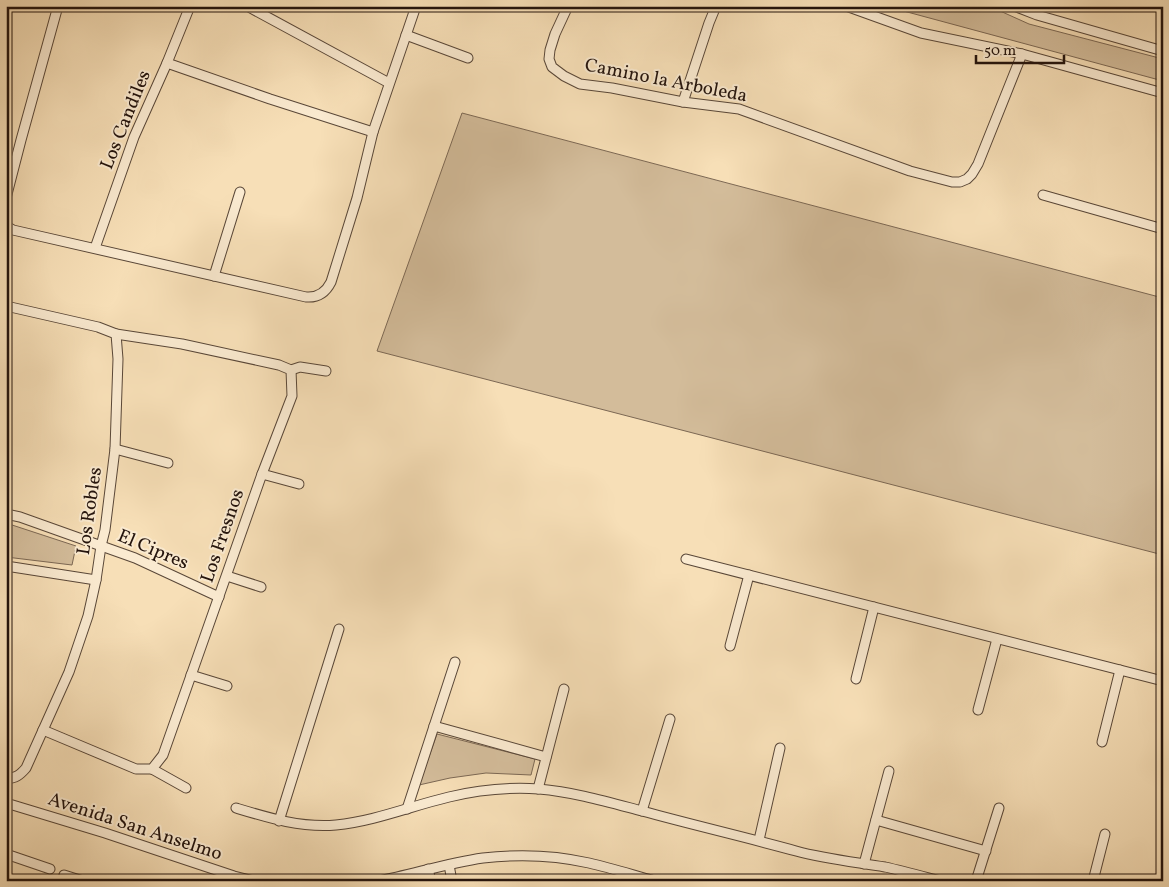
<svg xmlns="http://www.w3.org/2000/svg" width="1169" height="887" viewBox="0 0 1169 887" font-family="Vollkorn,serif">
<style>
.green{fill:#d3bc9a;stroke:#7c6854}
.lines{fill:none;stroke-linecap:round;stroke-linejoin:round}
.street-casing{stroke:#594738;stroke-width:11}
.street{stroke:#faead0;stroke-width:9}
.labels{text-anchor:middle;dominant-baseline:central;stroke-width:4;stroke-linejoin:round;paint-order:stroke}
.street-label{font-size:19px;fill:#24140d;stroke:#faead0}
</style>
<rect width="100%" height="100%" fill="#f7dfb7"/>
<filter id="stains"><feTurbulence type="fractalNoise" baseFrequency=".004" numOctaves="4"/><feColorMatrix values="0 0 0 0 .2 0 0 0 0 .09 0 0 0 0 .02 0 0 0 .5 -.17"/></filter>
<radialGradient id="worn" r=".72"><stop offset=".6" stop-color="#630" stop-opacity="0"/><stop offset="1" stop-color="#630" stop-opacity=".3"/></radialGradient>
<g class="green">
<polygon points="885,6 989,6 1029,24 1163,59 1163,81"/>
<polygon points="462,113 1163,298 1163,555 377,351"/>
<polygon points="6,523 76,546 72,565 6,557"/>
<polygon points="437,734 535,759 531,775 486,773 450,778 419,785"/>
</g>
<g class="lines">
<g class="street-casing">
<g id="street">
<polyline points="247,6 389,83"/>
<polyline points="568,6 555,34 550,50 549,59 552,67 564,76 580,84 612,88 683,102 739,109 910,171 952,182 960,182 967,179 972,174 978,164 1022,54"/>
<polyline points="846,6 921,33 1022,54 1163,93"/>
<polyline points="1014,6 1037,15 1163,51"/>
<polyline points="406,35 468,58"/>
<polyline points="167,63 270,99 373,132"/>
<polyline points="683,102 709,23 716,6"/>
<polyline points="1043,195 1163,229"/>
<polyline points="6,198 21,140 58,6"/>
<path d="M6,226L13,230L306,297C318,298 326,292 331,282L357,198L373,132L416,6"/>
<polyline points="95,248 134,137 167,63 190,6"/>
<polyline points="214,276 240,192"/>
<path d="M6,306L98,327L116,334L118,359L115,449L105,530L101,546L96,580L88,616L69,672L26,768C20,775 16,778 6,779"/>
<polyline points="291,370 300,367 326,371"/>
<polyline points="115,449 168,463"/>
<polyline points="262,474 299,484"/>
<polyline points="6,514 20,517 135,558 219,597"/>
<polyline points="686,559 1163,681"/>
<polyline points="6,566 96,580"/>
<polyline points="227,576 261,587"/>
<polyline points="730,646 749,575"/>
<polyline points="191,675 227,686"/>
<polyline points="856,679 874,607"/>
<polyline points="978,710 997,639"/>
<polyline points="434,726 546,757"/>
<polyline points="43,730 136,769 152,769 163,755 262,474 292,396 291,370 279,365 182,344 116,334"/>
<polyline points="1102,742 1120,670"/>
<polyline points="152,769 186,788"/>
<polyline points="538,789 564,689"/>
<polyline points="6,803 105,833 234,876 254,881"/>
<path d="M236,808C269,818 301,828 336,825C375,821 411,806 449,797C478,790 509,787 539,789C574,792 608,802 642,811C693,825 745,837 796,851C825,859 855,862 885,867C903,871 921,876 940,881"/>
<polyline points="407,809 455,662"/>
<polyline points="642,811 670,719"/>
<polyline points="876,820 986,851"/>
<polyline points="279,821 339,629"/>
<polyline points="759,840 780,748"/>
<polyline points="6,854 50,869"/>
<polyline points="864,864 889,771"/>
<polyline points="449,865 452,881"/>
<polyline points="428,869 431,881"/>
<polyline points="64,875 83,881"/>
<path d="M379,881C414,874 448,863 483,858C518,854 554,855 589,863C611,868 633,875 655,881"/>
<polyline points="976,881 999,808"/>
<polyline points="1093,881 1105,834"/>
</g>
</g>
<use href="#street" class="street"/>
</g>
<g class="labels">
<g class="street-label">
<text transform="translate(666 81) rotate(11)">Camino la Arboleda</text>
<text transform="translate(126 120) rotate(-68)">Los Candiles</text>
<text transform="translate(90 511) rotate(-82)">Los Robles</text>
<text transform="translate(223 536) rotate(-71)">Los Fresnos</text>
<text transform="translate(153 550) rotate(23)">El Cipres</text>
<text transform="translate(135 827) rotate(18)">Avenida San Anselmo</text>
</g>
</g>
<rect width="1169" height="887" fill="none" stroke="#f7dfb7" stroke-width="25"/>
<rect x="8" y="8" width="1154" height="872" fill="none" stroke="#24140d" stroke-width="2.5"/>
<rect x="12" y="12" width="1144" height="862" fill="none" stroke="#24140d"/>
<path d="M976 55v8h88v-8" fill="none" stroke="#24140d" stroke-width="2.5"/>
<text x="984" y="55" font-size="15" fill="#24140d" stroke="#faead0" stroke-width="4" paint-order="stroke">50 m</text>
<rect width="100%" height="100%" filter="url(#stains)"/>
<rect width="100%" height="100%" fill="url(#worn)"/>
</svg>
